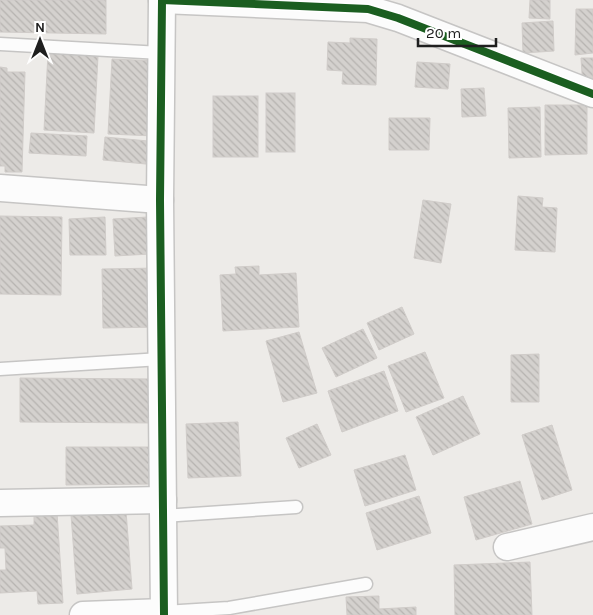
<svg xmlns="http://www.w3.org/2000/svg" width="593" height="615" viewBox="0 0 593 615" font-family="Karla,sans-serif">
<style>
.building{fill:url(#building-back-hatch);stroke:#d0ccc9}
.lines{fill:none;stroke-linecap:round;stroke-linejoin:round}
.lane-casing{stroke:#c6c5c4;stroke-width:15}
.street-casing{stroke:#c6c5c4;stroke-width:29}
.lane{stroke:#fcfcfc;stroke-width:12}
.street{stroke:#fcfcfc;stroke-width:26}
.cycleway-casing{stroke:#fff;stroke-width:11}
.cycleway{stroke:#1b5e20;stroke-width:8}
</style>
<defs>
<pattern id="building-back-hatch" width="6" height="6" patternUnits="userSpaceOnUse" patternTransform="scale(1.25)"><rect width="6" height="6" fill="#d4d1ce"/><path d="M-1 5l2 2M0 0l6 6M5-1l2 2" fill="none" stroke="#b6b3b0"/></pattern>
</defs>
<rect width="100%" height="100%" fill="#edebe8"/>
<g class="building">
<polygon points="0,0 106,0 106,34 0,32"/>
<polygon points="530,0 550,0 550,19 529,18"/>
<polygon points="576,9 593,9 593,53 575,55"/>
<polygon points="553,21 554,51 523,53 522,23"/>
<polygon points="350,38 377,39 376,85 342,84 343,71 327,70 328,42 350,43"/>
<polygon points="48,53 98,56 94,133 44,130"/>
<polygon points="581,58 593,58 593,87 583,88"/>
<polygon points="112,59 159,61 155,136 108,134"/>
<polygon points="417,62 450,64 448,89 415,87"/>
<polygon points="0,67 7,68 7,72 25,72 22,172 5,172 5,166 0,166"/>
<polygon points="484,88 486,116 462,117 461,89"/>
<rect x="266" y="93" width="29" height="59"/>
<rect x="213" y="96" width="45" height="61"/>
<polygon points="545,105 587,105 587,154 545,155"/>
<polygon points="540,107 541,157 509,158 508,108"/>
<polygon points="389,118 430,118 429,150 389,150"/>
<polygon points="31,133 87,136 86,156 29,153"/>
<polygon points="105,137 148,141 146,164 103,160"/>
<polygon points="518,196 543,198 542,207 557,208 555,252 515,250"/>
<polygon points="423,200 451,204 441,263 414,258"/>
<polygon points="0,216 62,217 61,295 0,294"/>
<polygon points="105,217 106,255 70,255 69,219"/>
<polygon points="148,217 150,254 115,256 113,219"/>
<polygon points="259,266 259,275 296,273 299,327 223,331 220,275 236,274 235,267"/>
<polygon points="159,268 160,327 103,328 102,269"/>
<polygon points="402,307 414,334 379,350 367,323"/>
<polygon points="363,329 377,358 336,377 322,348"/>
<polygon points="299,332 317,393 283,402 266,341"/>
<polygon points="425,352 444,398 406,412 388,366"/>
<polygon points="539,354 539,402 511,402 511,355"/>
<polygon points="384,371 398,411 342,432 328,391"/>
<polygon points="20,378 154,379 154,423 20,422"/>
<polygon points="463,396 480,434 433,455 416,417"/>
<polygon points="238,422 241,476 188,478 186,424"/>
<polygon points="317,424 331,455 299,468 286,438"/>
<polygon points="552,425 572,490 542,500 522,435"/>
<polygon points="66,447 154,447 154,484 66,485"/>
<polygon points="405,455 416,490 365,506 354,470"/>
<polygon points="520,481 532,524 476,540 464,497"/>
<polygon points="419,496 431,533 377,550 366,513"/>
<polygon points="126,511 132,589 77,594 71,515"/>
<polygon points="57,513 63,603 38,604 37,591 0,593 0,570 6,570 5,548 0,548 0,526 34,525 34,514"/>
<polygon points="530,562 532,615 455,615 454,565"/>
<polygon points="379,596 379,609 416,607 416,615 347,615 346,597"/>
</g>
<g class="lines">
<g class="lane-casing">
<g id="lane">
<polyline points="0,44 161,53"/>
<polyline points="0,369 161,359"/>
<polyline points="163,516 296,507"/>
<polyline points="164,612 229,608 366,584"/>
</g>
</g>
<g class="street-casing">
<g id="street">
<polyline points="162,0 160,200 164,615"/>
<polyline points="162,0 368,9 398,18 593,94"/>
<polyline points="0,188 160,200"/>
<polyline points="0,503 163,500"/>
<polyline points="507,547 593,527"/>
<polyline points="83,615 164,612"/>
</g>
</g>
<use href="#lane" class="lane"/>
<use href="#street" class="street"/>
<g class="cycleway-casing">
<g id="cycleway">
<polyline points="162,0 160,200 164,615"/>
<polyline points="162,0 368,9 398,18 593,94"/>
</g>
</g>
<use href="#cycleway" class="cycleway"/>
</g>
<g transform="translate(40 40)" stroke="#ffffff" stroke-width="4" paint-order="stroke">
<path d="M0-4L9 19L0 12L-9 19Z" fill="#1f1f1f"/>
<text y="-8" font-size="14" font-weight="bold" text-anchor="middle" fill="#1f1f1f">N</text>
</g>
<path d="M418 38v8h78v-8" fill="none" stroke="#1f1f1f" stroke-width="2.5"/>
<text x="426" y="38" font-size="15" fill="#1f1f1f" stroke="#ffffff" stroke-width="4" paint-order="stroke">20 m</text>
</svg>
